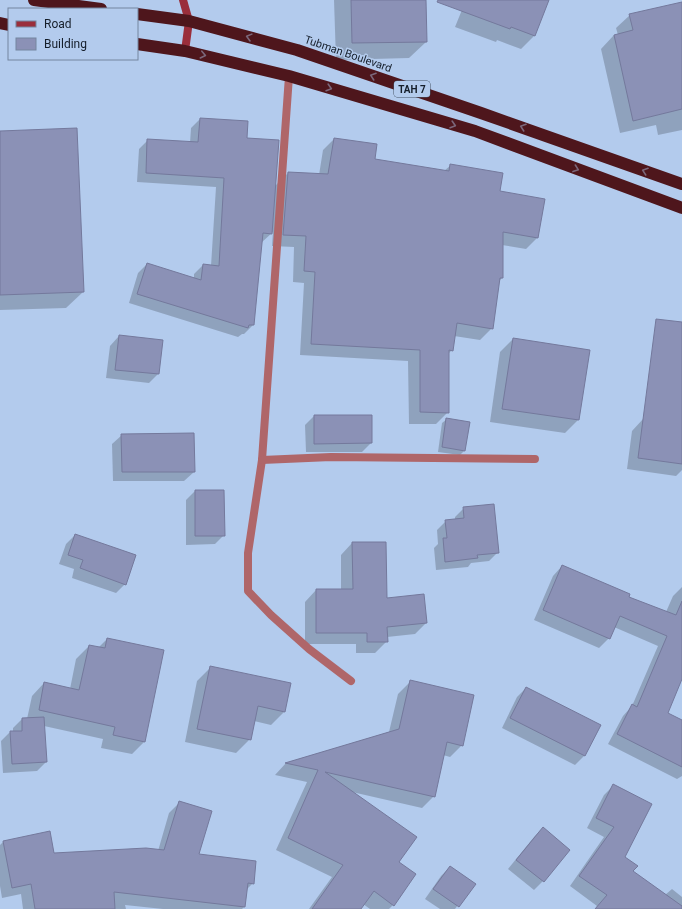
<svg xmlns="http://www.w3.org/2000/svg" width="682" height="909" viewBox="0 0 682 909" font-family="Roboto,sans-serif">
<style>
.shadow{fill:#0003}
.building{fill:#8b91b6;stroke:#74799c}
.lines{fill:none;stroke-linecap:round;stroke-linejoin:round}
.street{stroke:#af6669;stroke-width:8}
.secondary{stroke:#9a2e3b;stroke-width:8}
.highway{stroke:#4e161c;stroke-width:12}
.oneway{stroke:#7b677a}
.labels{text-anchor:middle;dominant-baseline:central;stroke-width:3;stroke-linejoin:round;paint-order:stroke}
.shield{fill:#b3cbed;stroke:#445264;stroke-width:1}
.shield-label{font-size:10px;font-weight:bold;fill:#151e2a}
.street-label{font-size:11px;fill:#151e2a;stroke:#b3cbed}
</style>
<rect width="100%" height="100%" fill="#b3cbed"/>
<g class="shadow">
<polygon points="334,0 425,0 426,42 409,58 336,60"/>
<polygon points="466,0 547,0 534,36 521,49 497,40 496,42 455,27"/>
<polygon points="682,14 682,130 658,135 656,125 620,133 601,49 614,35 618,35 616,28 630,15"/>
<polygon points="200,119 246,139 275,186 288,173 319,175 323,150 334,139 374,160 444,171 451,165 499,192 538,237 526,249 502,245 502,278 499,281 492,328 480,340 454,336 452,350 448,354 448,412 436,424 409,424 408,361 300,355 304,283 293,282 294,247 272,246 273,232 261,243 253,325 244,334 242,334 238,337 129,303 138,273 147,264 194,279 194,274 203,265 211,266 216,187 137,182 139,149 148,140 190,143 191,128"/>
<polygon points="0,132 83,292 66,308 0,310"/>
<polygon points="119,336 162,341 158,374 149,383 106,378 110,346"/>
<polygon points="513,339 588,350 578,420 565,433 490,422 500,352"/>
<polygon points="682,365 682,470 676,476 627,469 632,431 643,419"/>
<polygon points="314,416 371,443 362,452 306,452 305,425"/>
<polygon points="447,419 464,451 460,455 438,452 442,423"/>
<polygon points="122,435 194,472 184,481 113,481 112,444"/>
<polygon points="195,491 224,535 215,544 186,545 186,500"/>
<polygon points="464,508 498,552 489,561 471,563 468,567 436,570 434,548 438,544 437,530 446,521 455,520 455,517"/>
<polygon points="75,535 125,584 116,593 72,578 74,569 59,564 66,544"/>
<polygon points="352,543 386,599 426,623 415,634 387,637 387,641 375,653 356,653 356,644 305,644 305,602 316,590 341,590 341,555"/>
<polygon points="562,566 627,597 666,612 673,596 682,587 682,677 666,713 682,721 682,776 677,779 608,744 623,716 632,706 658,646 614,627 609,638 599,648 534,620 553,576"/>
<polygon points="107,639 144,742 132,754 101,748 103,739 44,726 46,762 37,771 3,773 1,741 10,732 13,732 13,728 22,719 27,719 32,696 44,683 70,689 76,659 89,646 98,648"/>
<polygon points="211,667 284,712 271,725 254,721 250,739 236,753 185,742 197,681"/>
<polygon points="410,682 462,745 450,757 443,755 434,796 422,808 352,792 398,863 393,905 389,909 370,909 363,904 360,909 309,909 332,877 276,850 307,782 275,775 286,763 389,732 398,694"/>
<polygon points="526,688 599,726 584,756 575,765 502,728 517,697"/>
<polygon points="614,785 624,857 632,871 665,895 672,889 682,897 682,909 595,909 597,906 570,886 604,837 587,828 604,795"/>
<polygon points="180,802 198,855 253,883 246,890 244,907 242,909 163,909 125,905 126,909 23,909 21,894 2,898 0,886 0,845 3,842 53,854 158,851 169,813"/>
<polygon points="543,828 543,881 534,890 508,869 534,837"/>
<polygon points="450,867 474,884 455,909 440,909 425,899 441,876"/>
</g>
<g class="building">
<polygon points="351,0 426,0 427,42 352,43"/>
<polygon points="438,0 549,0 535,36 511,27 510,29 437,2"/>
<polygon points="682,2 682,109 633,121 614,35 633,30 629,14"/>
<polygon points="200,118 248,121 247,138 279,140 272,234 263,233 254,325 249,325 248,328 137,294 147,263 201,280 203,264 219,266 224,178 146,173 147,139 198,142"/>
<polygon points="77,128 84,292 0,295 0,131"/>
<polygon points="334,138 377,144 375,159 449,171 450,164 503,173 500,191 545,199 538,238 503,232 503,278 500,278 493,329 457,323 453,351 449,350 449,413 420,412 420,350 311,344 315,272 304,271 306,236 283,235 288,172 328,174"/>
<polygon points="656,319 682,322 682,464 638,458"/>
<polygon points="119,335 163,340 159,374 115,370"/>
<polygon points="513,338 590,350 579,420 502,409"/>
<polygon points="314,415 372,415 372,443 314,444"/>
<polygon points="446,418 470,422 465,451 442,447"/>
<polygon points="194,433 195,472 122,472 121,434"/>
<polygon points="195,490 224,490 225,536 195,536"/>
<polygon points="494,504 499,553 477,555 478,558 445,562 443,538 447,538 445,520 464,518 463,507"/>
<polygon points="75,534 136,555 126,585 80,568 83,560 68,555"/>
<polygon points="352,542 386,542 387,598 424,594 427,623 387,627 388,642 367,642 367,633 316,633 316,589 353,589"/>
<polygon points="562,565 630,594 629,597 676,615 682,601 682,679 668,713 682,720 682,767 617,734 632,704 637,707 667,636 620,616 610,639 543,610"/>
<polygon points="107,638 164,650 145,742 113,735 115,727 39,710 44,682 79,690 89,645 105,648"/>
<polygon points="210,666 291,683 285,712 258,706 251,740 197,729"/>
<polygon points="410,680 474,695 463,746 447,742 435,797 325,772 417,837 399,862 416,874 394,906 374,891 361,909 312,909 343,865 288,838 318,770 285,763 399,729"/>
<polygon points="526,687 601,725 585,756 510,718"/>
<polygon points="44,717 47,762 12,764 10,731 22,731 22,718"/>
<polygon points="613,784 652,804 625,857 638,866 633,871 682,906 682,909 595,909 607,895 579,876 614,827 596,818"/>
<polygon points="179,801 212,811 199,854 256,861 254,884 248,883 245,907 114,892 115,909 35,909 31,884 12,888 3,841 50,831 54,853 146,848 164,850"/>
<polygon points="543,827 570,850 544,882 516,860"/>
<polygon points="450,866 476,884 459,907 433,889"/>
</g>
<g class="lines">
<g class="street">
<polyline points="289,76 262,460 248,553 248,591 271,615 309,649 351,681"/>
<polyline points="262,460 331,457 535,459"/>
</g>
<polyline class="secondary" points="183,0 189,21 185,51"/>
<g class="highway">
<polyline points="34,0 101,9"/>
<polyline points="137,14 189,21 297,50 481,113 682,184"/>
<polyline points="0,23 9,25"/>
<polyline points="137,44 185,51 289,76 475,131 682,208"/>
</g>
</g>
<defs><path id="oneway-chevron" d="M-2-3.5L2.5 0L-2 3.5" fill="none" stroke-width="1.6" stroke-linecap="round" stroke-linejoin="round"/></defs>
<g class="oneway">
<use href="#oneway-chevron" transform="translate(249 37) rotate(-165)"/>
<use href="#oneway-chevron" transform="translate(203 55) rotate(13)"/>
<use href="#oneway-chevron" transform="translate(373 76) rotate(-161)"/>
<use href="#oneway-chevron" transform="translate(329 88) rotate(17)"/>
<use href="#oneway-chevron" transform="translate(453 125) rotate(17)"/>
<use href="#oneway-chevron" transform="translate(523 127) rotate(-161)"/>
<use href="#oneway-chevron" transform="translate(576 169) rotate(20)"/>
<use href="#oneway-chevron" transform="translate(645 171) rotate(-161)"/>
</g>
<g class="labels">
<rect class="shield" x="394" y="81" width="36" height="16" rx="3"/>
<g class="shield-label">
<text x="412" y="89">TAH 7</text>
</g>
<g class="street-label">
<text transform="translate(348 54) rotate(19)">Tubman Boulevard</text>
</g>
</g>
<rect x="8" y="8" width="130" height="52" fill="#b3cbed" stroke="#74869f"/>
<rect x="16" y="21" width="20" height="6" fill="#9a2e3b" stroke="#74869f"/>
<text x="44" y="28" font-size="12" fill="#151e2a">Road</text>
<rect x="16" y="38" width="20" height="12" fill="#8b91b6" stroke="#74869f"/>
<text x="44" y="48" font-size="12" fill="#151e2a">Building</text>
</svg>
